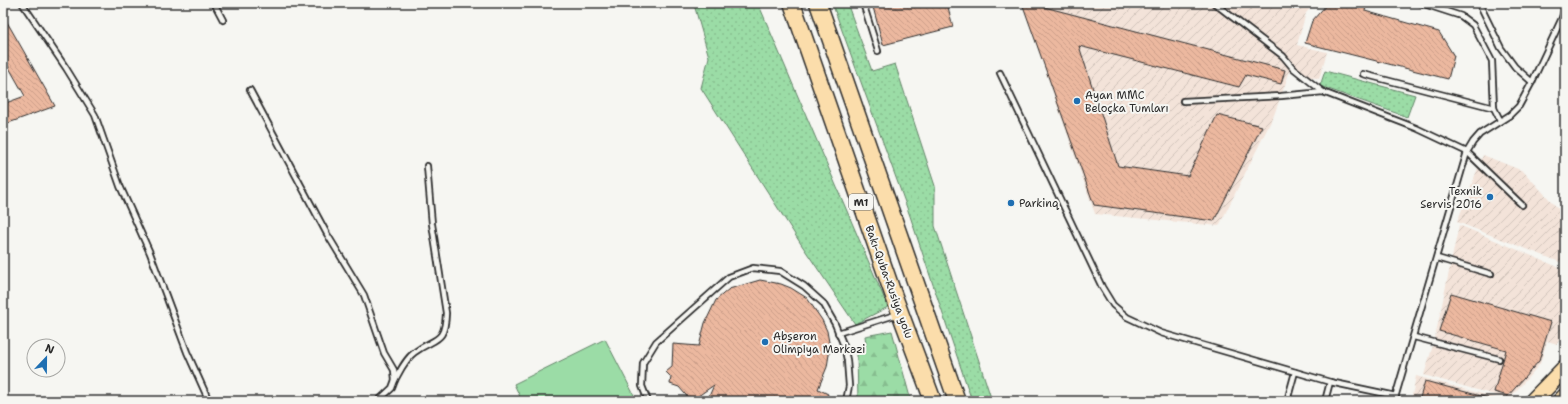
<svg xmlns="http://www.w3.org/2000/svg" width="1568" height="404" viewBox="0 0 1568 404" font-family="'Shantell Sans',sans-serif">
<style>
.industrial{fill:url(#industrial-furrows)}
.grass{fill:url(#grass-dots);stroke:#638468}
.forest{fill:url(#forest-firs);stroke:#638468}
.pitch{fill:#9bdca6;stroke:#638468}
.building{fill:url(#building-back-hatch);stroke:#2b2b2b}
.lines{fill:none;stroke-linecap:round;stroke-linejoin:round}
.service-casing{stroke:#2b2b2b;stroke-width:8}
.trunk-casing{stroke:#2b2b2b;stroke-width:19}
.service{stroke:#f6f6f2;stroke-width:4.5}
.trunk{stroke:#fbddab;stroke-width:16}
.poi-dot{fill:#1f6fb2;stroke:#f6f6f2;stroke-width:1.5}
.labels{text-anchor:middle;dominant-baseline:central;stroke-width:4;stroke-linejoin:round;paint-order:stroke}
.shield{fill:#f6f6f2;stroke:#686867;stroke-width:1}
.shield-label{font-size:10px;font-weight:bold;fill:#2b2b2b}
.poi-label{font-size:11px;fill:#2b2b2b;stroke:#f6f6f2;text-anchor:start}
.street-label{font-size:11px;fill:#2b2b2b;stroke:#f6f6f2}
</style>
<defs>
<pattern id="industrial-furrows" width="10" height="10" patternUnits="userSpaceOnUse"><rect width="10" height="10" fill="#f3e3d9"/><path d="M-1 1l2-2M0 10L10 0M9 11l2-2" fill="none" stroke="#d0c3ba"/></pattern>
<pattern id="grass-dots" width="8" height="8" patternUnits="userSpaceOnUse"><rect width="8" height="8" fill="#9bdca6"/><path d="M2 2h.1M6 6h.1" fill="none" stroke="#86bd8f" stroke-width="1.8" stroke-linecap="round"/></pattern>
<pattern id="forest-firs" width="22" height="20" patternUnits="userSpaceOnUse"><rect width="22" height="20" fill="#9bdca6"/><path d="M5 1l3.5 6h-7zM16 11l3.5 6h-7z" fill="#86bd8f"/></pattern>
<pattern id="building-back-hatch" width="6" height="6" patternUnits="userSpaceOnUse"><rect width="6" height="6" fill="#ecb89f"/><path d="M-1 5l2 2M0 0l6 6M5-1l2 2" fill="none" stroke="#cb9e89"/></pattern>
</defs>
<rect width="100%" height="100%" fill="#f6f6f2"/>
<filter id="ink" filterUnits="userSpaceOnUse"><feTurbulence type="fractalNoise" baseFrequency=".025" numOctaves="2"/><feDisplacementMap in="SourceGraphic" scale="8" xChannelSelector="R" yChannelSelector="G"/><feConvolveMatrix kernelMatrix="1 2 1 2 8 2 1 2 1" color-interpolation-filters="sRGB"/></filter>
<g filter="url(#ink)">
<g class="industrial">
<polygon points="1022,3 1315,3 1306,13 1297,45 1327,52 1319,79 1290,71 1274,115 1219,226 1095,214"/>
<polygon points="1483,155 1523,171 1565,216 1565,264 1457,222"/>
<polygon points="1459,225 1565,270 1565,331 1557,344 1547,341 1540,364 1509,399 1424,375 1434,342"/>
<polygon points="1416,376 1508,401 1411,401"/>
</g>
<g class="grass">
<polygon points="691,3 758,3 888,307 855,324 801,244 701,88 709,57 695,8"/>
<polygon points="832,3 847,3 872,71 895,64 935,186 935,226 992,401 972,401 910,216"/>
<polygon points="1325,71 1415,95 1407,117 1320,86"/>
</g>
<polygon class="forest" points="892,331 911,401 858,401 857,353 866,344 865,336"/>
<polygon class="pitch" points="605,339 637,401 522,401 514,384"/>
<g class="building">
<polygon points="872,3 947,3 953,27 883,45"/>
<polygon points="1022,3 1029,3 1285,70 1281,84 1246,75 1239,87 1079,46 1118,166 1188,176 1217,115 1262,126 1214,221 1094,205"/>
<polygon points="1328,3 1367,3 1365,11 1439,32 1454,56 1448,79 1305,43 1312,21"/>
<polygon points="3,15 55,106 3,125 3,104 25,96 3,57"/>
<polygon points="760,280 781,284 791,288 807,298 822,320 827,331 830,348 827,367 818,389 828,394 826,401 707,401 714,385 691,401 679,387 670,384 671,377 666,372 672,367 673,344 699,346 705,323 716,300 729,289"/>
<polygon points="1451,293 1551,322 1539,361 1508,396 1494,392 1506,350 1439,331"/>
<polygon points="1425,381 1488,398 1488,401 1419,401"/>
</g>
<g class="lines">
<g class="service-casing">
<g id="service">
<polyline points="22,3 66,68 95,115 120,186 150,253 187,352 209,401"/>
<polyline points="214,3 223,20"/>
<polyline points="863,3 878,51"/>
<polyline points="1214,3 1283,56 1293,68 1323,92"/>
<polyline points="1421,3 1461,16 1473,25 1492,61 1494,108 1500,120"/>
<polyline points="1479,3 1501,48 1515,67 1532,82"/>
<polyline points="1000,73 1102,287 1113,305 1127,317 1161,333 1330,382 1396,396"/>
<polyline points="1363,74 1494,108"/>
<polyline points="250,90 327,234 364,295 384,353 394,370 395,380 392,388 378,401"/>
<polyline points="1183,101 1281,96 1323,92 1416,128 1467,152 1522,205"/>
<polyline points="1437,258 1491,274"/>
<polyline points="838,333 898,314"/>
<polyline points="1414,337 1499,359"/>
<path d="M395,380C400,371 406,358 415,352C435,337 445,344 446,313L432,224L427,166"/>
<polyline points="648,401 642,386 643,363 656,342 729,277 753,268 780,271 804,286 823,303 835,324 844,346 847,360 849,386 846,401"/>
<polyline points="1287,401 1295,372"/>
<polyline points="1325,401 1330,382"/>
<polyline points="1394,401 1467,152 1473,142 1480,134 1510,115 1519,106 1532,82 1562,18 1565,8"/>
</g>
</g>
<g class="trunk-casing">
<g id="trunk">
<polyline points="792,3 892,291 933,401"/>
<polyline points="818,3 957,401"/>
<polyline points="1533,401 1565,368"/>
<polyline points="1561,401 1565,397"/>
</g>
</g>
<use href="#service" class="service"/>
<use href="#trunk" class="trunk"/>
</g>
</g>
<g class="poi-dot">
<circle cx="1077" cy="101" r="4"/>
<circle cx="1490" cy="197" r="4"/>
<circle cx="1011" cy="203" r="4"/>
<circle cx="765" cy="342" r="4"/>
</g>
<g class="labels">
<rect class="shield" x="849" y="194" width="24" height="16" rx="3"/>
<g class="shield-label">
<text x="861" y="202">M1</text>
</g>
<g class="poi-label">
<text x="1085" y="95">Ayan MMC<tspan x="1085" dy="13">Beloçka Tumları</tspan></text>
<text x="1482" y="191" text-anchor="end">Texnik<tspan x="1482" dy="13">Servis 2016</tspan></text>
<text x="1019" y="203">Parkinq</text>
<text x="773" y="336">Abşeron<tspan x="773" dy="13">Olimpiya Mərkəzi</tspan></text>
</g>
<g class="street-label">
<text transform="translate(889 282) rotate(70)">Bakı-Quba-Rusiya yolu</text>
</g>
</g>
<rect width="1568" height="404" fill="none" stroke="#f6f6f2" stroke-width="16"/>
<rect x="8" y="8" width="1552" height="388" fill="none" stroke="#2b2b2b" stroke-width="1.5" filter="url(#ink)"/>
<g transform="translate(46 358) rotate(22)"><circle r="19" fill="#f6f6f2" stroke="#a5a5a2"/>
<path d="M0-3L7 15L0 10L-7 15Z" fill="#1f6fb2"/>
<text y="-6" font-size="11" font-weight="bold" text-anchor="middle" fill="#2b2b2b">N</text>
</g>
</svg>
